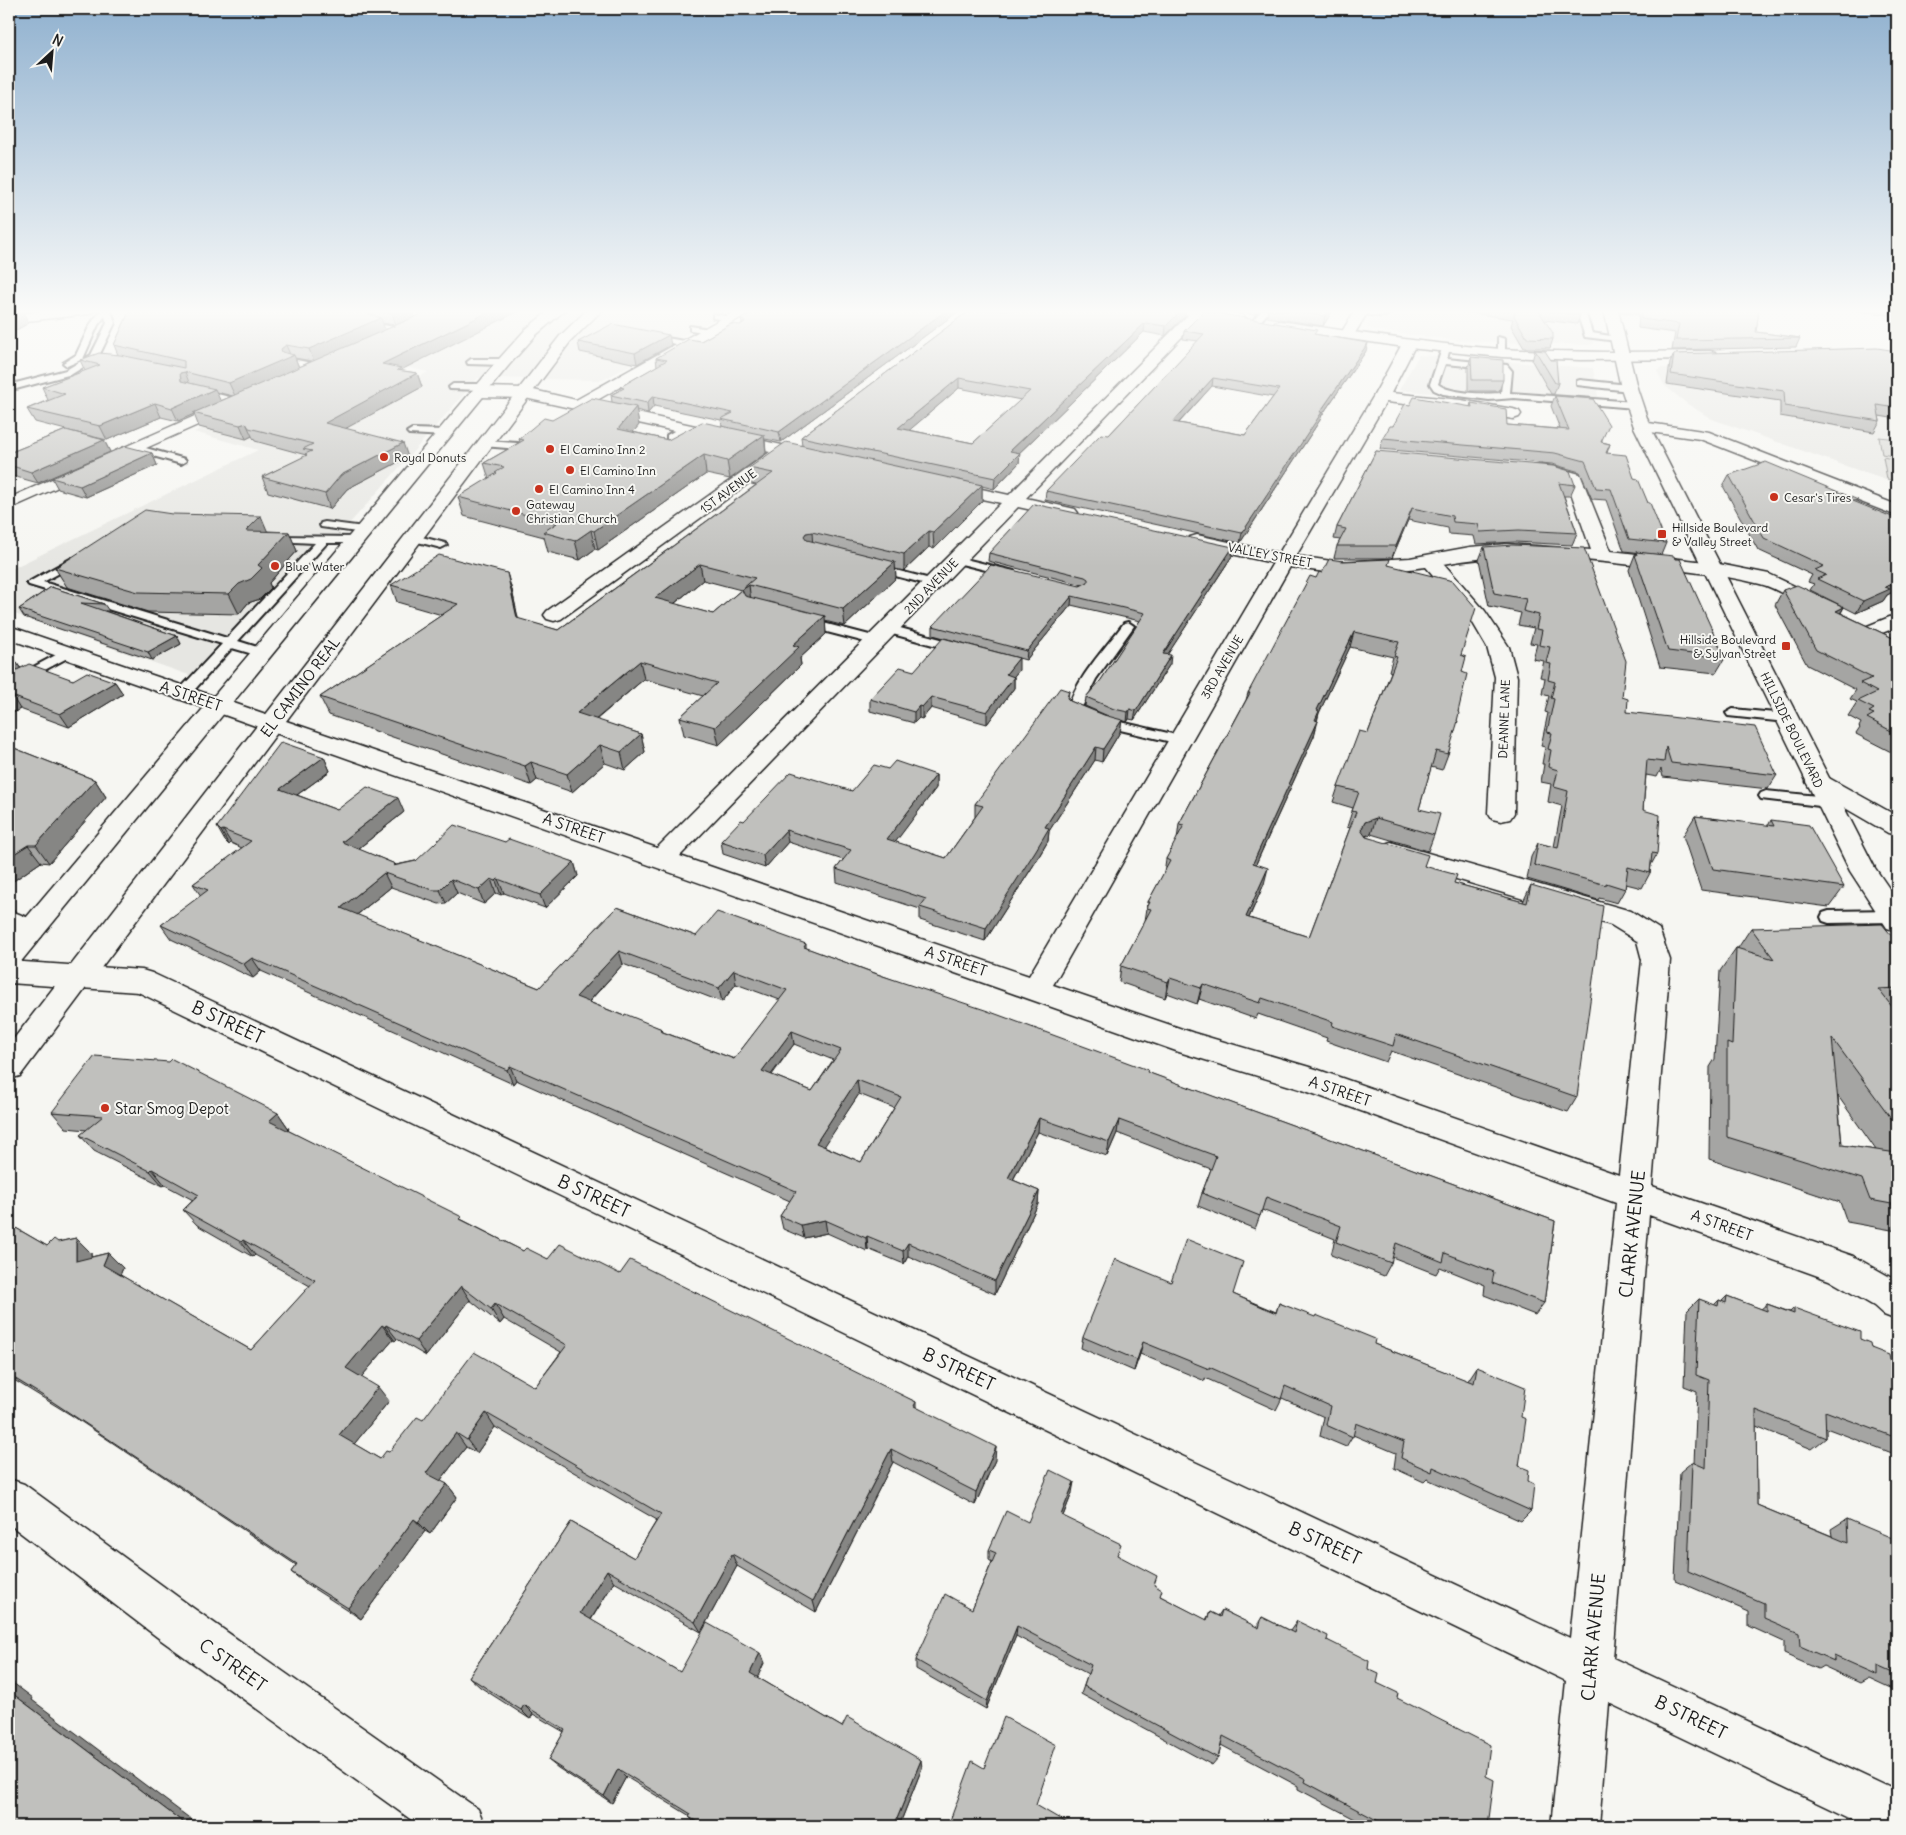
<svg xmlns="http://www.w3.org/2000/svg" width="1906" height="1835" viewBox="0 0 1906 1835" font-family="Delius,sans-serif">
<style>
.built{fill:#e6e6e2}
.green{fill:#d6d6d2;stroke:#797977}
.lines{fill:none;stroke-linecap:round;stroke-linejoin:round}
.lane-casing{stroke:#1c1c1c;stroke-width:4}
.street-casing{stroke:#1c1c1c;stroke-width:3}
.secondary-casing{stroke:#1c1c1c;stroke-width:3}
.primary-casing{stroke:#1c1c1c;stroke-width:3}
.lane{fill:#f6f6f2;fill-rule:evenodd}
.street{fill:#f6f6f2;fill-rule:evenodd}
.secondary{fill:#f6f6f2;fill-rule:evenodd}
.primary{fill:#f6f6f2;fill-rule:evenodd}
.wall{fill:#a5a5a3;stroke:#1c1c1c;fill-rule:evenodd}
.shaded-wall{fill:#868684;stroke:#1c1c1c}
.building{fill:#c0c0bd;stroke:#1c1c1c;fill-rule:evenodd}
.poi-dot{fill:#c8321e;stroke:#f6f6f2;stroke-width:2}
.labels{text-anchor:middle;dominant-baseline:central;stroke-width:4;stroke-linejoin:round;paint-order:stroke}
.far-poi-label{font-size:12px;fill:#1c1c1c;stroke:#f6f6f2;text-anchor:start}
.far-street-label{font-size:12px;fill:#1c1c1c;stroke:#f6f6f2}
.street-label{font-size:15px;fill:#1c1c1c;stroke:#f6f6f2}
.poi-label{font-size:15px;fill:#1c1c1c;stroke:#f6f6f2;text-anchor:start}
.near-street-label{font-size:18px;fill:#1c1c1c;stroke:#f6f6f2}
</style>
<rect width="100%" height="100%" fill="#f6f6f2"/>
<filter id="ink" filterUnits="userSpaceOnUse"><feTurbulence type="fractalNoise" baseFrequency=".02" numOctaves="2"/><feDisplacementMap in="SourceGraphic" scale="10" xChannelSelector="R" yChannelSelector="G"/><feConvolveMatrix kernelMatrix="1 2 1 2 8 2 1 2 1" color-interpolation-filters="sRGB"/></filter>
<g filter="url(#ink)">
<g class="built">
<polygon points="466,310 730,310 603,380 478,378 368,503 206,681 9,612 9,570 258,450 194,432 280,393 358,409 428,372 362,357"/>
<polygon points="1375,310 1589,310 1594,344 1588,345 1461,341 1374,330 1367,327"/>
<polygon points="1419,355 1593,368 1600,408 1399,390"/>
<polygon points="1897,362 1897,484 1712,419 1686,403 1664,385 1657,371 1661,368"/>
</g>
<g class="green">
<polygon points="1879,437 1897,439 1897,457 1882,454"/>
<polygon points="1883,457 1897,460 1897,481 1887,479"/>
</g>
<g class="lines">
<g class="lane-casing">
<g id="lane">
<polygon points="101,310 111,310 115,323 98,358 72,374 16,389 9,387 9,381 16,383 66,370 91,355 107,323 105,316 98,325 83,359 67,366 63,363 76,355 90,325"/>
<polygon points="1262,310 1270,310 1259,323 1253,323 1252,321"/>
<path d="M1358,310H1373L1389,314C1383,318 1361,315 1358,310Z"/>
<polygon points="1561,310 1576,310 1586,315 1592,333 1617,337 1621,339 1617,341 1585,337 1579,318"/>
<path d="M410,311L432,314L436,316C430,320 415,317 409,313Z"/>
<polygon points="713,314 732,317 736,319 732,321 713,318"/>
<polygon points="376,324 401,328 405,330 401,332 375,326"/>
<polygon points="690,326 710,329 714,331 710,333 690,330"/>
<polygon points="1498,337 1505,339 1505,355 1498,353"/>
<polygon points="667,338 689,342 690,344 686,347 667,342"/>
<path d="M1443,346L1450,348L1447,359L1507,365L1512,371L1510,393L1635,402L1640,405L1635,408L1514,398L1489,400L1443,394L1434,390L1430,384ZM1445,364L1501,369L1503,371L1501,393C1486,394 1449,394 1438,384Z"/>
<polygon points="292,359 321,365 322,367 318,370 289,364 288,362"/>
<polygon points="471,359 504,359 508,362 504,365 468,364 467,362"/>
<polygon points="1580,380 1629,385 1633,388 1629,391 1577,385 1577,381"/>
<polygon points="453,384 483,384 487,387 483,390 450,389 449,387"/>
<polygon points="197,389 242,400 244,402 239,405 194,394 192,392"/>
<polygon points="683,426 686,427 686,431 673,439 667,439 667,435"/>
<polygon points="412,429 445,430 450,433 445,436 409,434 407,432"/>
<polygon points="486,441 518,443 523,446 518,449 483,446 481,444"/>
<polygon points="135,445 185,459 186,461 181,464 132,450 130,448"/>
<polygon points="325,522 364,527 369,530 364,533 321,527 320,525 321,523"/>
<polygon points="414,535 445,543 447,545 441,548 410,540 408,538"/>
<polygon points="278,536 356,537 362,540 356,543 327,543 238,641 267,650 269,653 267,656 263,657 232,648 188,697 178,697 176,694 178,691 222,644 29,585 27,583 72,558 80,558 82,560 80,562 43,582 227,638 315,543 274,541 272,539 274,537"/>
<polygon points="957,557 1014,571 1016,573 1010,576 953,562 951,560 953,558"/>
<polygon points="876,565 938,581 940,583 934,586 872,570 870,568 872,566"/>
<polygon points="804,618 881,638 883,641 877,645 800,625 798,622 800,619"/>
<path d="M1128,622L1134,626L1096,679L1082,707L1112,720L1185,737L1187,740L1185,743L1180,744L1103,726L1070,712L1068,709C1077,677 1104,650 1124,623Z"/>
<polygon points="889,625 963,645 965,648 959,652 885,632 883,629 885,626"/>
<polygon points="67,649 71,650 73,653 71,656 9,689 9,680"/>
<polygon points="1733,709 1786,714 1793,718 1786,722 1728,716 1726,713"/>
<polygon points="1766,791 1828,797 1833,799 1835,802 1833,805 1828,807 1761,799 1759,796 1761,793"/>
<polygon points="1894,910 1897,911 1897,921 1894,922 1829,923 1823,921 1821,917 1823,913 1829,911"/>
</g>
</g>
<g class="street-casing">
<g id="street">
<polygon points="737,310 754,310 592,403 813,452 819,453 821,457 819,461 813,462 786,456 561,619 554,621 547,619 544,615 547,611 770,452 525,398 480,397 475,395 472,392 475,389 480,387 525,388 576,400"/>
<path d="M1193,310H1204L1206,312L1026,498L1075,509L1078,513L1075,517L1069,518L1018,507L680,856L1029,976L1273,563L1190,545L1188,541L1190,537L1197,535L1279,553L1373,397L1402,344L1404,341H1414L1416,344L1391,393L1461,400L1513,409L1519,411L1521,414L1519,417L1513,419L1461,410L1386,402L1296,556L1339,562L1410,558L1470,547L1507,544L1591,550L1567,481L1550,476L1531,474L1528,470L1531,466C1547,462 1564,470 1580,474L1611,551L1714,563L1769,574L1826,601L1829,605L1826,609L1819,611C1798,606 1781,589 1760,584C1723,575 1686,571 1648,567C1580,559 1511,551 1444,564L1485,611L1509,647L1517,677L1514,813L1510,819L1501,821L1492,819L1488,813L1495,677L1487,647L1470,618L1426,567L1377,573L1339,574L1290,567L1053,985L1194,1033L1316,1069L1619,1175L1642,960L1637,941L1611,925L1382,857L1378,851L1382,845L1391,842L1400,845L1631,911L1659,929L1670,960L1652,1186L1853,1256L1897,1281V1320L1884,1315L1874,1306L1829,1280L1649,1215L1613,1658L1897,1791V1826H1866L1609,1703L1599,1826H1551L1566,1681L138,992L9,983V961L142,970L152,973L1570,1638L1616,1203L1300,1089L1179,1052L9,639V626L657,848L1001,503L939,490L936,486L939,482L945,481L1009,495Z"/>
<polygon points="1355,310 1369,310 1352,338 1342,338 1340,335"/>
<polygon points="231,400 236,402 239,405 236,408 9,509 9,498"/>
<polygon points="1642,422 1709,432 1897,505 1897,516 1700,439 1636,430 1634,427 1636,424"/>
<polygon points="1897,614 1897,627 1872,637 1865,635 1862,631 1865,627"/>
<polygon points="1818,774 1827,777 1897,816 1897,835 1888,833 1809,787 1806,782 1809,777"/>
<polygon points="9,910 41,923 45,930 41,937 31,940 9,931"/>
<polygon points="9,1479 24,1484 193,1608 478,1809 485,1826 420,1826 161,1640 9,1524"/>
</g>
</g>
<g class="secondary-casing">
<g id="secondary">
<polygon points="52,310 96,310 89,314 9,323 9,315"/>
<polygon points="1604,310 1618,310 1637,388 1650,427 1875,868 1897,900 1897,931 1887,928 1850,871 1634,427 1621,388"/>
</g>
</g>
<g class="primary-casing">
<g id="primary">
<polygon points="550,310 565,310 536,335 509,365 19,964 9,967 9,938 499,359 526,329"/>
<polygon points="587,310 602,310 570,342 20,1076 9,1079 9,1045 560,336"/>
<path d="M1178,310C1193,310 1237,308 1247,319L1240,323L1185,314Z"/>
<path d="M1280,321C1354,332 1427,344 1502,349C1571,353 1641,352 1710,351L1715,352L1717,355L1715,358L1710,359L1580,360L1502,357L1418,349L1275,328L1273,325L1275,322Z"/>
</g>
</g>
<use href="#lane" class="lane"/>
<use href="#street" class="street"/>
<use href="#secondary" class="secondary"/>
<use href="#primary" class="primary"/>
</g>
<g class="wall">
<path d="M130,310H412L414,317L401,370L402,371L417,373L422,387L345,428L408,457L347,489L330,509L268,492L262,477L306,456V455L255,441L252,436L246,439L199,427L194,414L178,421L161,417L107,440L69,431L104,440L110,452L38,483L9,475V453L66,430L35,422L27,409L48,400L42,387L85,371L80,360L118,355L114,345ZM382,323L396,325L385,330ZM295,358L312,361L299,367ZM216,392L233,396L220,401Z"/>
<path d="M960,310L781,442L765,439L766,453L730,479L706,474L598,550L595,549L580,560L548,552L544,537L464,516L458,497L489,479L484,463L520,442L519,439L612,402L611,395L620,390V387L657,366L656,358L701,341L740,325L742,324L741,319ZM654,406L721,420L722,426L668,440L633,432L639,425L636,410L648,413Z"/>
<path d="M970,310L1185,316L1165,336L1144,332L1019,453V463L994,489L982,486V501L934,549L929,547L904,571L895,569L896,578L845,626L825,621L826,634L800,658L801,665L719,745L684,735L680,717L703,696L644,679L596,720L641,734L645,752L625,770L605,763L572,792L537,780L531,785L329,715L320,697L442,615L397,602L391,585L512,590L518,619L558,630L756,485L751,484L749,468L802,446L801,437ZM959,388L1021,400L973,443L909,430ZM703,580L741,590L713,614L674,604Z"/>
<polygon points="1225,310 1259,310 1255,315"/>
<polygon points="1268,310 1333,310 1323,326 1267,317"/>
<polygon points="1450,310 1603,310 1587,313 1581,310 1580,315 1577,324 1544,320 1553,339 1550,348 1524,348 1511,326 1513,319"/>
<polygon points="1619,310 1759,310 1756,332 1800,338 1796,347 1672,350 1675,333 1638,328 1639,315 1620,312"/>
<polygon points="1851,310 1897,310 1897,316"/>
<path d="M1184,331L1316,335L1366,351L1322,415L1320,420L1240,543L1045,500L1046,491L1109,435L1198,341L1183,339ZM1212,386L1273,397L1245,435L1179,423Z"/>
<polygon points="578,342 671,345 637,364 580,352"/>
<polygon points="1535,350 1558,383 1554,394 1551,394 1532,361"/>
<polygon points="1897,351 1897,419 1879,416 1880,421 1874,432 1780,416 1780,401 1667,384 1670,363 1674,354"/>
<polygon points="1471,357 1503,380 1499,391 1468,391 1468,368"/>
<polygon points="1555,396 1602,442 1610,444 1607,453 1634,478 1648,503 1666,543 1661,555 1624,551 1606,500 1592,499 1580,472 1552,464 1380,449 1383,438 1410,405 1470,407 1471,403 1507,425 1560,429 1551,406"/>
<polygon points="1376,451 1575,485 1570,496 1564,496 1577,533 1572,545 1515,542 1476,544 1474,536 1449,534 1448,528 1408,520 1392,558 1334,558 1337,546 1340,540 1334,539 1337,527"/>
<polygon points="152,453 157,465 86,497 58,489 52,478"/>
<polygon points="1729,475 1856,503 1897,519 1897,590 1887,595 1883,601 1856,613 1810,590 1814,584 1808,582 1812,575 1758,550 1723,486"/>
<polygon points="267,531 289,532 297,551 269,583 271,588 260,599 248,603 239,614 148,612 67,587 55,568"/>
<polygon points="1233,547 1232,556 1167,655 1170,664 1134,720 1129,719 1127,722 1122,720 1120,732 1102,762 1095,760 1049,831 1048,841 1035,863 985,941 920,920 920,909 837,882 836,869 843,860 788,842 765,868 723,854 721,841 744,821 852,791 888,769 936,775 936,788 895,842 946,858 975,817 975,804 1069,691 1068,699 1070,701 1104,715 1108,716 1085,706 1086,697 1101,680 1140,621 1071,605 1026,660 933,635 933,626 1080,586 1083,585 988,561 989,553"/>
<polygon points="1484,547 1622,697 1627,712 1777,775 1768,789 1663,777 1661,769 1657,777 1646,775 1643,810 1657,854 1651,865 1650,873 1642,888 1626,884 1625,889 1617,903 1599,898 1598,900 1527,879 1531,857 1538,843 1554,847 1562,806 1548,802 1551,784 1541,782 1544,764 1542,764 1545,747 1541,746 1548,713 1545,712 1549,696 1542,694 1545,678 1540,677 1544,661 1533,659 1537,644 1530,643 1534,628 1518,625 1521,613 1489,606 1479,560"/>
<polygon points="1636,552 1675,559 1725,658 1716,673 1660,667 1629,570"/>
<path d="M1343,561L1388,565L1461,655L1462,672L1458,712L1448,754L1442,770L1431,767L1419,809L1434,835L1428,851L1371,834L1365,836L1424,866L1454,883L1523,902L1531,885L1577,1097L1568,1112L1391,1051L1386,1062L1326,1041L1327,1038L1258,1014L1256,1019L1199,999L1197,1004L1167,993L1165,998L1119,982L1121,966L1145,921L1148,902L1164,873L1166,859L1177,840L1179,824L1246,700L1248,693L1316,578L1322,573ZM1350,647L1393,657L1389,671L1391,672L1368,733L1338,787L1333,802L1353,808L1347,827L1350,828L1309,937L1249,918L1264,884L1256,864L1314,736L1319,713Z"/>
<polygon points="51,587 104,604 109,611 105,611 177,636 181,644 152,660 24,617 19,609"/>
<polygon points="1783,590 1844,607 1841,613 1897,640 1897,755 1856,734 1860,728 1859,727 1861,723 1848,716 1857,702 1850,699 1856,690 1807,665 1775,605"/>
<polygon points="9,656 21,668 73,680 115,682 123,694 69,727 20,709 9,715"/>
<polygon points="1019,670 1014,676 1014,688 987,724 931,708 922,719 919,718 914,723 870,711 870,699 914,671"/>
<polygon points="9,746 95,780 106,797 49,863 41,862 9,884"/>
<path d="M324,757L330,771L297,795L337,810L404,812L358,849L395,864L396,865L505,842L574,862L578,876L545,908L504,893L501,895L496,893L484,904L457,893L446,903L439,904L391,887L357,915L539,988L617,907L696,936L806,944V948L1555,1221L1544,1303L1535,1315L1484,1295L1485,1285L1440,1267L1436,1274L1392,1257L1391,1263L1384,1276L1331,1255L1335,1239L1262,1210L1255,1229L1198,1206L1202,1193L1211,1169L1117,1133L1107,1156L1038,1132L1013,1180L1039,1191L1038,1204L995,1294L908,1256L904,1264L868,1249L867,1251L827,1233L804,1238L783,1229L780,1216L790,1201L516,1080L513,1084L261,971L253,978L171,939L161,925L201,896L193,884L242,848L231,843L229,845L225,841L217,827ZM623,964L722,1002L736,984L780,1000L734,1059L663,1032L662,1029L624,1016L589,1002ZM794,1044L833,1060L812,1091L772,1075ZM859,1094L894,1108L861,1162L824,1146Z"/>
<polygon points="1695,816 1768,826 1771,820 1844,887 1829,907 1701,890 1683,836"/>
<path d="M1751,928L1897,942V1011H1896L1897,1013V1231L1847,1222L1840,1202L1709,1159L1710,1067L1715,1059L1720,971L1736,948H1738ZM1838,1096L1876,1150L1842,1145Z"/>
<path d="M52,1112L278,1113L289,1129L287,1130L523,1251L548,1259L620,1274L916,1402V1407L995,1460L975,1505L893,1462L816,1612L737,1566L701,1632L614,1582L591,1620L680,1672L764,1663L757,1677L842,1727L922,1768L899,1826H699L696,1824L689,1817L690,1816L626,1777L612,1803L558,1768L548,1760L564,1732L533,1714L530,1719L480,1687L469,1677L571,1522L634,1558L657,1520L495,1427L477,1453L466,1447L440,1481L447,1484L457,1497L430,1534L425,1531L361,1619L305,1583L291,1572L296,1565L71,1415L9,1377V1224L47,1246L58,1242L76,1238L91,1253V1257L108,1253L123,1268L120,1275L251,1350L310,1286L255,1255L253,1257L197,1225L183,1210L193,1200L165,1185L163,1186L94,1151L80,1135L87,1130L66,1128ZM470,1300L500,1324L504,1319L561,1352L535,1387L423,1420L389,1452L380,1459L354,1444L389,1401L361,1377L393,1340L395,1341L397,1339L426,1356Z"/>
<polygon points="1171,1282 1233,1294 1276,1312 1279,1303 1374,1344 1468,1381 1469,1379 1477,1367 1521,1417 1519,1466 1528,1481 1531,1511 1521,1521 1427,1479 1424,1482 1394,1468 1396,1453 1353,1435 1346,1447 1320,1436 1324,1417 1282,1398 1276,1410 1205,1378 1205,1381 1140,1354 1134,1371 1081,1348 1083,1337"/>
<polygon points="1727,1296 1761,1309 1767,1304 1790,1312 1794,1308 1860,1339 1871,1348 1890,1360 1897,1363 1897,1475 1894,1473 1892,1453 1826,1428 1826,1438 1812,1449 1756,1426 1757,1505 1832,1536 1831,1529 1847,1519 1897,1545 1897,1691 1869,1678 1860,1683 1823,1666 1818,1669 1784,1654 1784,1642 1749,1626 1749,1612 1675,1580 1680,1472 1692,1462 1694,1463 1697,1391 1684,1386 1687,1311 1699,1299 1714,1305 1719,1300 1722,1301"/>
<polygon points="1072,1493 1063,1516 1117,1555 1154,1585 1160,1596 1206,1620 1210,1612 1218,1616 1222,1610 1256,1627 1262,1617 1290,1631 1297,1621 1327,1640 1368,1669 1377,1683 1397,1698 1486,1776 1488,1826 1368,1826 1298,1789 1298,1786 1221,1745 1218,1758 1212,1765 1081,1694 1088,1674 1016,1636 986,1709 916,1669 916,1660 972,1609 992,1562 989,1560 989,1550 1028,1522"/>
</g>
<g class="shaded-wall">
<polygon points="9,310 39,310 23,312 29,323 9,334"/>
<polygon points="371,310 374,320 381,318 385,330 314,362 309,349 369,314"/>
<polygon points="398,310 412,310 414,317 396,325 392,313"/>
<polygon points="493,310 521,310 401,370 405,380 417,373 422,387 330,437 325,423 382,364"/>
<polygon points="947,310 960,310 781,442 779,432"/>
<polygon points="1182,310 1185,310 1185,316 1165,336 1166,326"/>
<polygon points="1256,310 1259,310 1255,315"/>
<polygon points="1329,310 1333,310 1323,326 1325,316"/>
<polygon points="1588,310 1603,310 1587,313"/>
<polygon points="1145,323 1144,332 1010,462 1010,451"/>
<polygon points="669,335 671,345 637,364 635,353"/>
<polygon points="1368,343 1366,351 1322,415 1320,420 1240,543 1242,533 1320,412"/>
<polygon points="286,345 291,357 294,355 299,368 235,396 229,383 281,349"/>
<polygon points="185,372 190,385 181,381 180,373"/>
<polygon points="959,378 959,388 899,439 898,428"/>
<polygon points="1213,378 1212,386 1172,430 1173,422"/>
<polygon points="215,389 221,402 193,413 194,414 178,421 172,408"/>
<polygon points="653,396 654,406 648,413 647,403"/>
<polygon points="155,403 161,417 107,440 100,426"/>
<polygon points="636,407 639,425 621,447 618,429"/>
<polygon points="246,423 252,436 246,439 240,425"/>
<polygon points="764,435 766,453 730,479 727,461"/>
<polygon points="104,440 110,452 38,483 31,472"/>
<polygon points="403,443 408,457 347,489 330,509 325,494 341,475"/>
<polygon points="152,453 157,465 86,497 80,486"/>
<polygon points="1020,453 1019,463 994,489 995,478"/>
<polygon points="704,455 706,474 598,550 594,531"/>
<polygon points="982,485 982,501 934,549 933,532"/>
<polygon points="1412,508 1408,520 1392,558 1396,546"/>
<polygon points="261,516 269,535 246,531"/>
<polygon points="591,530 595,549 580,560 575,541"/>
<polygon points="929,531 929,547 904,571 904,554"/>
<polygon points="289,532 297,551 269,583 271,588 260,599 248,603 239,614 229,594 258,565"/>
<polygon points="812,532 813,548 804,536 806,533"/>
<polygon points="1233,547 1232,556 1162,663 1163,654"/>
<polygon points="895,562 896,578 845,626 843,609"/>
<polygon points="700,564 703,580 659,616 655,598"/>
<polygon points="507,573 512,590 522,636 517,618"/>
<polygon points="1897,582 1897,590 1887,595 1883,601 1856,613 1863,601 1885,587"/>
<polygon points="749,585 751,602 744,608 742,590"/>
<polygon points="1072,596 1071,605 1026,660 1027,651"/>
<polygon points="1844,607 1835,622 1836,611"/>
<polygon points="825,616 826,634 800,658 801,665 719,745 715,727 793,645"/>
<polygon points="1354,632 1350,647 1319,713 1315,726 1311,735 1317,710"/>
<polygon points="177,636 181,644 152,660 148,652"/>
<polygon points="1171,655 1170,664 1134,720 1136,711"/>
<polygon points="14,658 22,671 9,678 9,661"/>
<polygon points="1019,658 1019,670 1006,686 1006,674"/>
<polygon points="640,661 644,679 582,731 577,713"/>
<polygon points="1014,677 1014,688 987,724 987,712"/>
<polygon points="115,682 123,694 69,727 60,714"/>
<polygon points="12,696 20,709 9,715 9,698"/>
<polygon points="931,697 931,708 922,719 922,707"/>
<polygon points="919,706 919,718 914,723 914,712"/>
<polygon points="1130,709 1129,719 1127,722 1128,712"/>
<polygon points="1122,720 1120,732 1102,762 1103,749"/>
<polygon points="1318,721 1314,736 1249,879 1253,863"/>
<polygon points="641,734 645,752 625,770 621,752"/>
<polygon points="600,745 605,763 572,792 567,774"/>
<polygon points="1096,747 1095,760 1049,831 1048,841 1035,863 985,941 986,928 1045,827"/>
<polygon points="324,757 330,771 287,802 280,789"/>
<polygon points="531,762 537,780 531,785 525,766"/>
<polygon points="936,775 936,788 888,852 887,839"/>
<polygon points="95,780 106,797 49,863 36,845"/>
<polygon points="398,798 404,812 349,856 342,842"/>
<polygon points="1376,818 1371,834 1359,838 1361,830 1365,822"/>
<polygon points="223,830 231,843 229,845 221,831"/>
<polygon points="786,830 788,842 765,868 763,855"/>
<polygon points="28,845 41,862 9,884 9,857"/>
<polygon points="574,862 578,876 545,908 540,895"/>
<polygon points="1268,868 1264,884 1242,933 1246,917"/>
<polygon points="384,873 391,887 348,922 341,908"/>
<polygon points="451,879 457,893 446,903 440,890"/>
<polygon points="491,879 496,893 484,904 479,890"/>
<polygon points="498,879 504,893 501,895 496,881"/>
<polygon points="619,951 623,964 581,1010 576,997"/>
<polygon points="252,958 261,971 253,978 244,964"/>
<polygon points="734,970 736,984 722,1002 719,988"/>
<polygon points="1170,978 1167,993 1165,998 1168,982"/>
<polygon points="1203,984 1199,999 1197,1004 1201,988"/>
<polygon points="792,1031 794,1044 764,1084 762,1071"/>
<polygon points="510,1066 516,1080 513,1084 507,1070"/>
<polygon points="857,1080 859,1094 818,1156 816,1143"/>
<polygon points="278,1113 289,1129 280,1137 269,1121"/>
<polygon points="1039,1118 1038,1132 1007,1191 1008,1178"/>
<polygon points="1119,1120 1117,1133 1107,1156 1109,1142"/>
<polygon points="152,1169 165,1185 163,1186 150,1171"/>
<polygon points="1039,1191 1038,1204 995,1294 995,1281"/>
<polygon points="825,1220 827,1233 804,1238 801,1225"/>
<polygon points="867,1236 868,1249 867,1251 866,1238"/>
<polygon points="76,1238 91,1253 92,1276 76,1261"/>
<polygon points="243,1240 255,1255 253,1257 241,1242"/>
<polygon points="908,1243 908,1256 904,1264 903,1251"/>
<polygon points="108,1253 123,1268 118,1280 103,1265"/>
<polygon points="461,1286 470,1300 426,1356 416,1341"/>
<polygon points="495,1304 504,1319 500,1324 491,1309"/>
<polygon points="382,1325 393,1340 357,1382 346,1368"/>
<polygon points="386,1325 397,1339 395,1341 385,1327"/>
<polygon points="1143,1342 1140,1354 1134,1371 1137,1360"/>
<polygon points="378,1387 389,1401 351,1448 339,1435"/>
<polygon points="486,1413 495,1427 477,1453 467,1440"/>
<polygon points="456,1433 466,1447 437,1485 426,1473"/>
<polygon points="996,1447 995,1460 975,1505 976,1492"/>
<polygon points="891,1449 893,1462 816,1612 813,1601"/>
<polygon points="1074,1482 1072,1493 1059,1526 1061,1515"/>
<polygon points="447,1484 457,1497 430,1534 418,1522"/>
<polygon points="414,1519 425,1531 361,1619 348,1608"/>
<polygon points="732,1554 737,1566 701,1632 695,1622"/>
<polygon points="607,1570 614,1582 588,1624 580,1613"/>
<polygon points="1017,1626 1016,1636 986,1709 987,1701"/>
<polygon points="760,1653 764,1663 755,1683 750,1673"/>
<polygon points="9,1680 33,1698 32,1700 200,1826 188,1826 9,1691"/>
<polygon points="524,1705 533,1714 530,1719 521,1710"/>
<polygon points="921,1760 922,1768 899,1826 894,1826"/>
<polygon points="618,1769 626,1777 612,1803 604,1796"/>
</g>
<g class="building">
<polygon points="130,310 371,310 369,314 381,318 309,349 286,345 281,349 282,352 294,355 229,383 185,372 180,373 181,381 215,389 172,408 155,403 100,426 27,409 65,394 42,387 100,365 80,360 99,353 120,355 184,368 184,361 114,345"/>
<polygon points="372,310 398,310 392,313"/>
<polygon points="431,310 493,310 382,364 401,368 397,370 417,373 325,423 403,443 341,475 325,494 262,477 307,455 305,454 312,451 303,449 313,444 249,428 246,423 240,425 193,413"/>
<polygon points="756,310 947,310 779,432 721,419 733,413 653,396 647,403 611,395 624,388 620,387 667,360 656,358 689,339 701,341 731,324 740,325 745,322 741,319"/>
<path d="M970,310H1182L1166,326L1145,323L1010,451L1020,453L995,478L801,437ZM959,378L1030,391L973,443L898,428Z"/>
<polygon points="1285,310 1329,310 1325,316"/>
<polygon points="1516,310 1538,310 1553,333 1553,339 1527,338 1514,316"/>
<polygon points="1542,310 1581,310 1580,315"/>
<polygon points="1642,310 1759,310 1756,332 1800,338 1676,340 1679,324 1641,319"/>
<path d="M1204,311L1317,330L1314,334L1368,343L1320,412H1322L1242,533L1046,491L1101,434L1109,435L1204,334L1184,331ZM1213,378L1279,389L1245,435L1173,422Z"/>
<polygon points="612,324 669,335 635,353 578,342"/>
<polygon points="1877,348 1897,351 1897,408 1877,405 1880,421 1785,406 1784,391 1671,374 1674,354"/>
<polygon points="1535,350 1545,351 1551,360 1556,360 1558,383 1555,383"/>
<polygon points="1471,357 1503,360 1503,380 1472,380"/>
<polygon points="1555,396 1593,399 1609,425 1601,442 1610,444 1606,453 1626,455 1634,478 1638,479 1648,503 1650,503 1666,543 1629,539 1611,489 1596,488 1585,461 1555,453 1383,438 1390,426 1393,426 1405,404 1410,405 1414,397 1472,407 1471,403 1506,409 1507,425 1569,430"/>
<polygon points="592,398 636,407 618,429 668,440 702,422 764,435 727,461 704,455 594,531 591,530 575,541 543,532 557,523 458,497 497,473 495,473 504,467 484,463 524,440 519,439 544,418 552,420"/>
<polygon points="66,430 104,440 31,472 9,465 9,453"/>
<path d="M786,442L982,485L933,532L929,531L904,554L812,532L806,533L804,536L807,540L895,562L843,609L749,585L742,590L745,596L825,616L793,645L799,647L715,727L680,717L717,683L640,661L577,713L641,734L621,752L600,745L567,774L531,762L525,766L320,697L458,604L391,585L439,555L507,573L517,618L558,630L773,473L749,468ZM700,564L755,578L713,614L655,598Z"/>
<polygon points="125,446 152,453 80,486 52,478"/>
<polygon points="1376,451 1553,466 1570,471 1575,485 1559,483 1577,533 1519,530 1480,532 1478,524 1453,522 1452,516 1412,508 1396,546 1337,546 1346,529 1337,527"/>
<polygon points="1766,462 1858,500 1853,501 1897,519 1897,582 1885,587 1890,589 1863,601 1817,579 1826,575 1815,570 1824,566 1764,538 1729,475"/>
<polygon points="1034,504 1233,547 1163,654 1171,655 1136,711 1130,709 1128,712 1114,709 1086,697 1101,680 1145,613 1072,596 1027,651 933,626 991,565 1080,586 1088,582 1088,579 1085,577 989,553"/>
<polygon points="145,510 172,514 261,516 246,531 289,532 258,565 262,568 251,579 239,584 229,594 138,592 55,568"/>
<polygon points="1512,545 1584,548 1626,661 1622,697 1628,699 1627,712 1755,727 1777,775 1671,763 1666,747 1664,762 1647,760 1643,810 1660,815 1657,854 1652,853 1650,873 1628,867 1625,889 1606,883 1606,885 1534,865 1538,843 1558,848 1568,791 1554,787 1558,770 1548,767 1551,750 1548,749 1552,733 1547,732 1554,699 1551,698 1555,682 1548,680 1551,664 1546,663 1550,647 1539,645 1542,630 1536,629 1539,615 1523,611 1526,599 1494,593 1484,547"/>
<polygon points="1636,552 1674,556 1675,559 1680,559 1725,658 1668,651 1635,555 1637,555"/>
<path d="M1329,559L1343,561L1390,559L1388,565L1453,581L1476,608L1461,655L1466,657L1462,672L1467,674L1458,712L1459,713L1457,721H1458L1448,754L1436,751L1419,809L1440,814L1434,835L1376,818L1365,822L1361,830L1366,837L1428,855L1424,866L1457,875L1454,883L1527,903L1531,885L1603,906L1577,1097L1396,1034L1393,1046L1332,1026L1333,1022L1262,998L1260,1003L1203,984L1201,988L1170,978L1168,982L1121,966L1151,909L1147,908L1150,902H1148L1170,861L1166,859L1184,825L1179,824L1250,693H1248L1310,576L1316,578L1319,572L1322,573ZM1354,632L1399,642L1394,656L1397,657L1368,733L1359,731L1338,787L1359,792L1352,811L1356,812L1309,937L1246,917L1268,868L1253,863L1318,721L1315,720L1319,711L1317,710Z"/>
<polygon points="1797,585 1844,607 1836,611 1897,640 1897,734 1867,718 1874,714 1869,712 1874,709 1858,701 1877,692 1860,683 1872,678 1816,650 1783,590"/>
<polygon points="51,587 104,604 81,603 177,636 148,652 19,609"/>
<polygon points="943,638 1019,658 1006,674 1014,677 987,712 931,697 922,707 919,706 914,712 870,699 900,667 914,671"/>
<polygon points="9,656 14,658 9,661"/>
<polygon points="29,664 73,680 87,672 115,682 60,714 12,696 9,698 9,674"/>
<polygon points="1060,688 1069,691 1067,698 1070,701 1104,715 1122,720 1103,749 1096,747 1045,827 1049,828 1036,850 986,928 920,907 926,899 836,869 851,850 786,830 763,855 721,841 741,820 744,821 791,772 852,791 874,765 888,769 895,761 936,775 887,839 946,858 983,806 975,804"/>
<path d="M281,742L324,757L280,789L337,810L367,787L398,798L342,842L395,864L393,866L416,861L454,825L505,842L509,839L574,862L540,895L498,879L496,881L491,879L479,890L451,879L440,890H433L384,873L341,908L539,988L617,907L696,936L717,912L806,944L804,947L877,974L985,1010L1148,1070L1147,1072L1555,1221L1544,1303L1492,1283L1494,1272L1445,1253L1443,1262L1396,1243L1391,1263L1336,1242L1341,1226L1266,1197L1260,1216L1202,1193L1216,1156L1119,1120L1109,1142L1039,1118L1008,1178L1039,1191L995,1281L908,1243L903,1251L867,1236L866,1238L825,1220L801,1225L780,1216L796,1191L510,1066L507,1070L252,958L244,964L161,925L208,890L193,884L251,841L223,830L221,831L217,827ZM619,951L719,988L734,970L787,990L734,1059L660,1031L662,1029L625,1014L624,1016L576,997ZM792,1031L841,1050L812,1091L762,1071ZM857,1080L901,1097L861,1162L816,1143Z"/>
<polygon points="9,746 95,780 36,845 28,845 9,857"/>
<polygon points="1695,816 1774,826 1771,820 1809,825 1844,887 1713,869"/>
<polygon points="1882,924 1897,942 1897,988 1878,989 1897,1013 1897,1126 1832,1038 1842,1145 1897,1153 1897,1205 1870,1200 1862,1179 1727,1137 1727,1043 1732,1045 1736,948 1774,959 1751,928"/>
<path d="M95,1056L169,1062L172,1059L278,1113L269,1121L462,1217L460,1219L523,1251L526,1248L548,1259L560,1244L620,1274L630,1260L916,1402L914,1406L996,1447L976,1492L891,1449L813,1601L732,1554L695,1622L607,1570L580,1613L680,1672L707,1623L760,1653L750,1673L842,1727L847,1717L921,1760L894,1826H704L689,1817L691,1814L618,1769L604,1796L548,1760L565,1730L524,1705L521,1710L469,1677L571,1522L634,1558L661,1514L486,1413L467,1440L456,1433L426,1473L447,1484L418,1522L414,1519L348,1608L291,1572L297,1564L53,1402L9,1375V1224L47,1246L54,1239L58,1242L76,1238V1261L108,1253L103,1265L251,1350L315,1280L243,1240L241,1242L183,1210L199,1195L152,1169L150,1171L80,1135L103,1116L52,1112ZM461,1286L491,1309L495,1304L567,1345L535,1387L474,1352L423,1420L417,1417L389,1452L386,1451L380,1459L339,1435L378,1387L346,1368L382,1325L385,1327L386,1325L416,1341Z"/>
<polygon points="1186,1239 1243,1262 1233,1294 1276,1313 1279,1303 1315,1317 1316,1315 1375,1339 1374,1344 1474,1383 1477,1367 1525,1387 1521,1417 1526,1419 1519,1466 1529,1470 1528,1481 1534,1484 1531,1511 1433,1467 1432,1472 1401,1458 1404,1442 1356,1423 1353,1437 1326,1425 1330,1406 1285,1386 1281,1399 1209,1367 1209,1369 1143,1342 1137,1360 1083,1337 1115,1259 1171,1282"/>
<polygon points="1727,1296 1767,1311 1767,1304 1794,1314 1794,1308 1860,1332 1860,1339 1870,1343 1871,1348 1889,1355 1890,1360 1897,1363 1897,1438 1825,1411 1826,1438 1756,1410 1757,1505 1848,1543 1847,1519 1897,1540 1897,1675 1877,1666 1877,1675 1834,1656 1834,1661 1800,1646 1799,1633 1764,1618 1764,1603 1688,1571 1692,1462 1706,1468 1709,1380 1696,1375 1699,1299 1718,1306 1719,1300 1726,1303"/>
<polygon points="1050,1470 1074,1482 1061,1515 1121,1544 1117,1555 1157,1576 1154,1585 1162,1590 1160,1596 1207,1620 1210,1612 1220,1617 1222,1610 1259,1628 1262,1617 1294,1633 1297,1621 1328,1636 1327,1640 1369,1661 1368,1669 1379,1674 1377,1683 1398,1693 1397,1698 1490,1745 1486,1776 1494,1780 1488,1826 1388,1826 1305,1782 1306,1779 1223,1736 1218,1758 1084,1686 1091,1665 1017,1626 987,1701 916,1660 945,1594 972,1609 996,1553 989,1550 1006,1511 1028,1522"/>
<polygon points="9,1691 188,1826 9,1826"/>
<polygon points="1004,1717 1056,1745 1036,1805 1072,1826 948,1826 972,1761 984,1768"/>
</g>
</g>
<linearGradient id="sky" x2="0" y2="1"><stop stop-color="#90b1cf"/><stop offset="0.55" stop-color="#fbfbf9"/><stop offset="1" stop-color="#fbfbf9" stop-opacity="0"/></linearGradient>
<rect width="1906" height="567" fill="url(#sky)"/>
<g class="poi-dot">
<circle cx="550" cy="449" r="5"/>
<circle cx="384" cy="457" r="5"/>
<circle cx="570" cy="470" r="5"/>
<circle cx="539" cy="489" r="5"/>
<circle cx="1774" cy="497" r="5"/>
<circle cx="516" cy="511" r="5"/>
<rect x="1657" y="529" width="10" height="10" rx="2.5"/>
<circle cx="275" cy="566" r="5"/>
<rect x="1781" y="641" width="10" height="10" rx="2.5"/>
<circle cx="105" cy="1108" r="5"/>
</g>
<g class="labels">
<g class="far-poi-label">
<text x="560" y="449">El Camino Inn 2</text>
<text x="394" y="457">Royal Donuts</text>
<text x="580" y="470">El Camino Inn</text>
<text x="549" y="489">El Camino Inn 4</text>
<text x="1784" y="497">Cesar's Tires</text>
<text x="526" y="504">Gateway<tspan x="526" dy="14">Christian Church</tspan></text>
<text x="1672" y="527">Hillside Boulevard<tspan x="1672" dy="14">&amp; Valley Street</tspan></text>
<text x="285" y="566">Blue Water</text>
<text x="1776" y="639" text-anchor="end">Hillside Boulevard<tspan x="1776" dy="14">&amp; Sylvan Street</tspan></text>
</g>
<g class="far-street-label">
<text transform="translate(728 491) rotate(-36)">1ST AVENUE</text>
<text transform="translate(1270 555) rotate(11)">VALLEY STREET</text>
<text transform="translate(931 586) rotate(-46)">2ND AVENUE</text>
<text transform="translate(1222 667) rotate(-60)">3RD AVENUE</text>
<text transform="translate(1504 719) rotate(-88)">DEANNE LANE</text>
<text transform="translate(1792 730) rotate(64)">HILLSIDE BOULEVARD</text>
</g>
<g class="street-label">
<text transform="translate(300 687) rotate(-53)">EL CAMINO REAL</text>
<text transform="translate(191 696) rotate(19)">A STREET</text>
<text transform="translate(574 828) rotate(19)">A STREET</text>
<text transform="translate(956 961) rotate(19)">A STREET</text>
<text transform="translate(1340 1091) rotate(19)">A STREET</text>
<text transform="translate(1722 1225) rotate(20)">A STREET</text>
</g>
<g class="poi-label">
<text x="115" y="1108">Star Smog Depot</text>
</g>
<g class="near-street-label">
<text transform="translate(228 1022) rotate(25)">B STREET</text>
<text transform="translate(594 1196) rotate(25)">B STREET</text>
<text transform="translate(1632 1234) rotate(-84)">CLARK AVENUE</text>
<text transform="translate(959 1369) rotate(25)">B STREET</text>
<text transform="translate(1325 1543) rotate(25)">B STREET</text>
<text transform="translate(1593 1637) rotate(-85)">CLARK AVENUE</text>
<text transform="translate(233 1665) rotate(35)">C STREET</text>
<text transform="translate(1691 1717) rotate(26)">B STREET</text>
</g>
</g>
<rect width="1906" height="1835" fill="none" stroke="#f6f6f2" stroke-width="30"/>
<rect x="15" y="15" width="1876" height="1805" fill="none" stroke="#1c1c1c" stroke-width="2" filter="url(#ink)"/>
<g transform="translate(52 52) rotate(26)" stroke="#f6f6f2" stroke-width="4" paint-order="stroke">
<path d="M0-4L9 19L0 12L-9 19Z" fill="#1c1c1c"/>
<text y="-8" font-size="14" font-weight="bold" text-anchor="middle" fill="#1c1c1c">N</text>
</g>
</svg>
